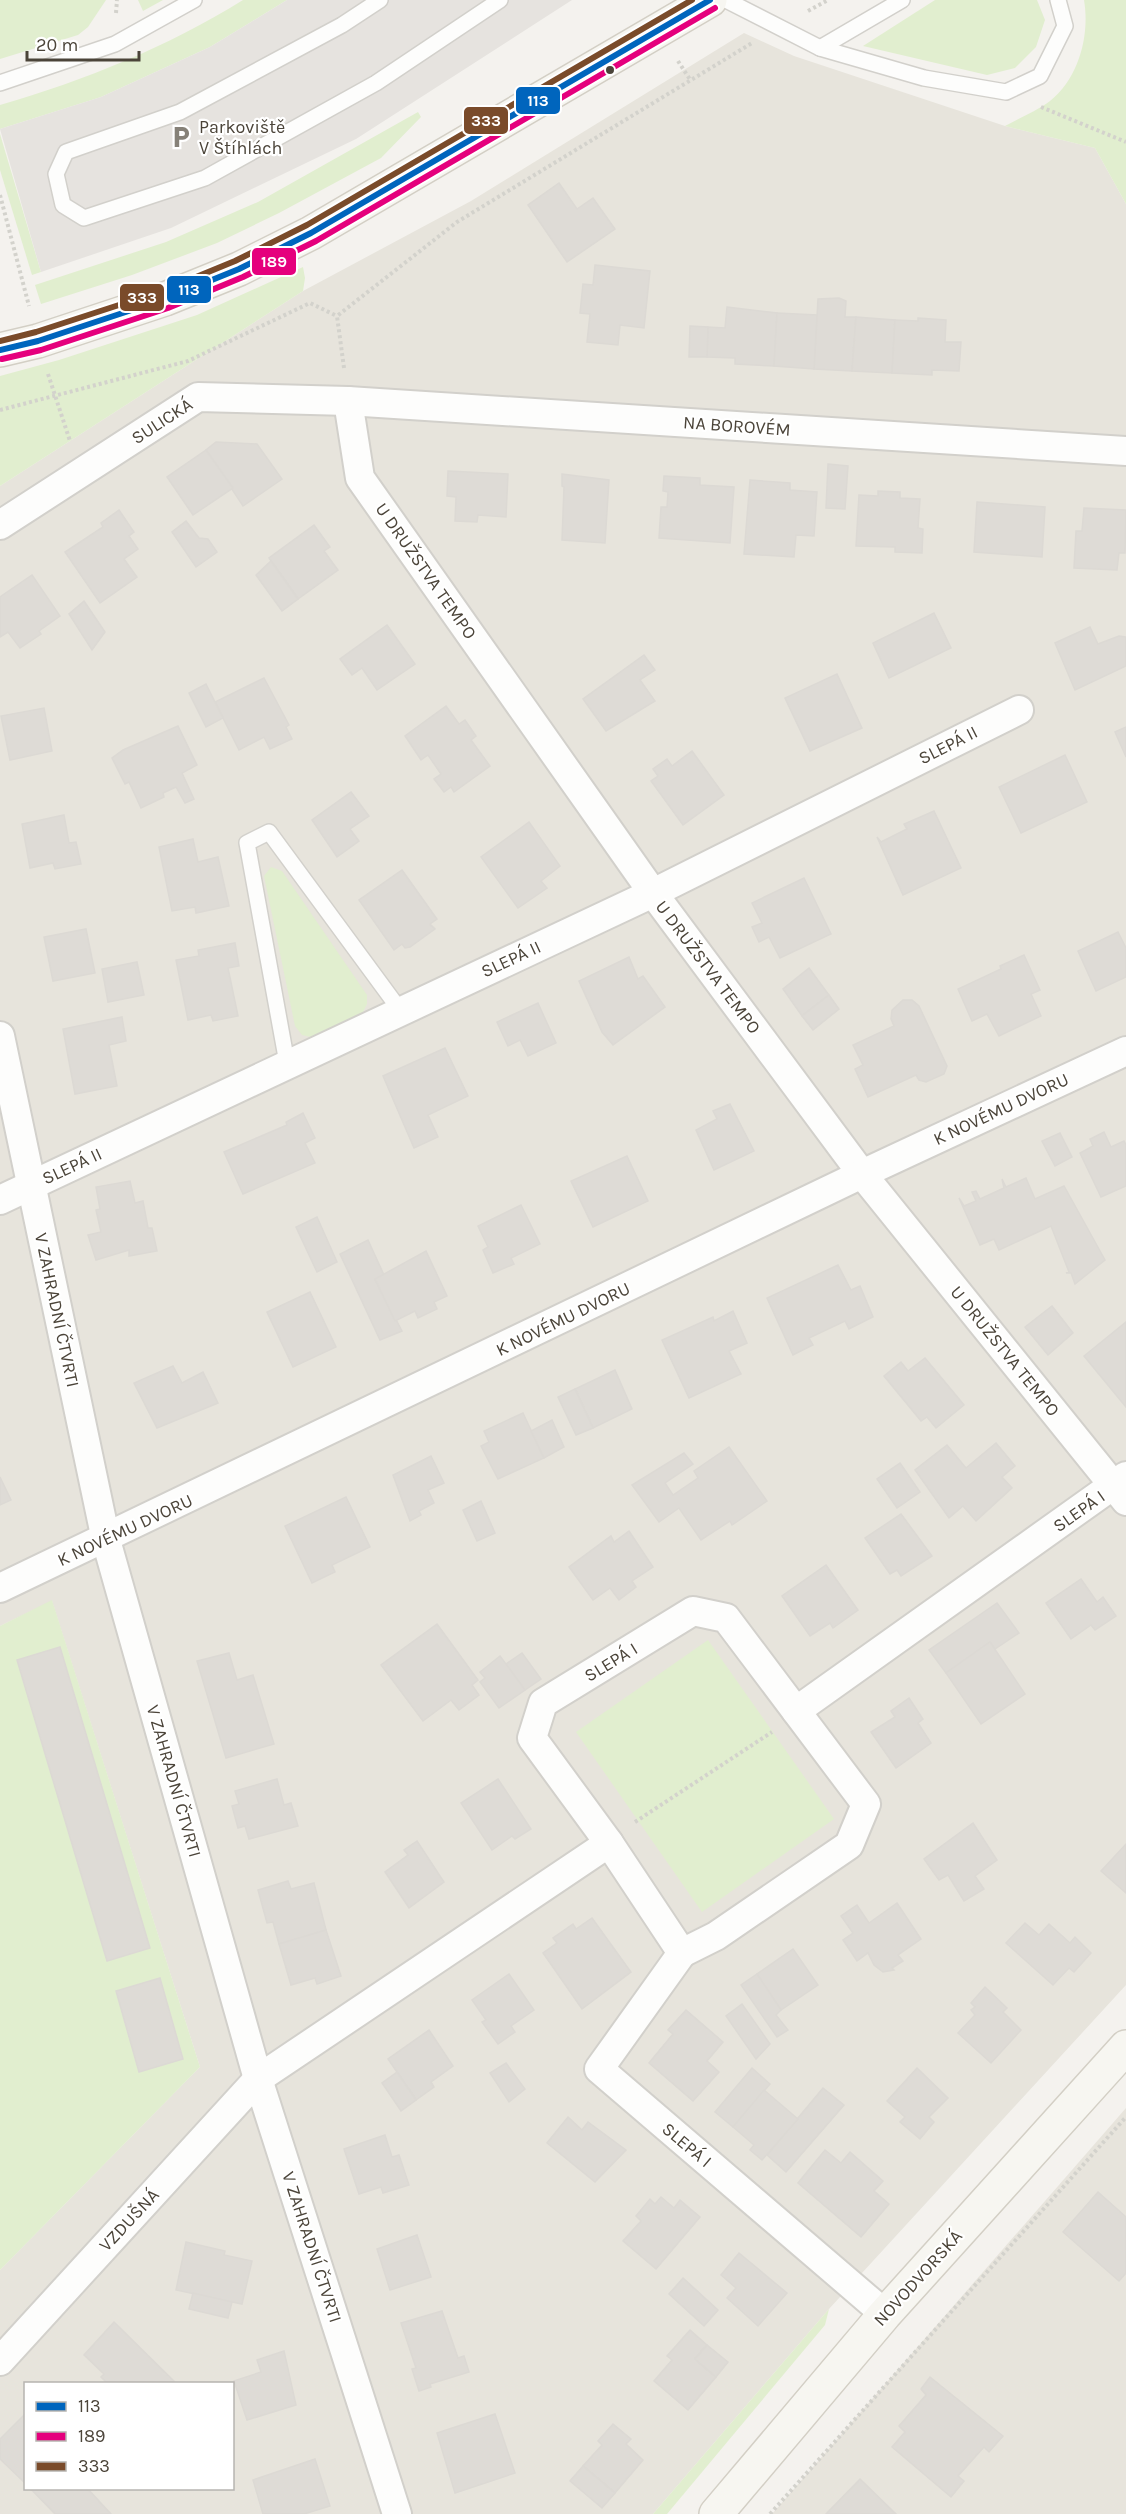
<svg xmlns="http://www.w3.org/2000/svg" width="1126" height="2514" viewBox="0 0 1126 2514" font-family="Karla,sans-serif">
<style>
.residential{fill:#e7e4dc;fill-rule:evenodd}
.green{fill:#e1eecf}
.parking{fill:#e6e3df}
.building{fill:#dedbd6;stroke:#dcd9d4;stroke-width:1.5}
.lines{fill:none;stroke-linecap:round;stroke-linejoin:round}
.lane-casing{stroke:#d2d0cb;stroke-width:18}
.street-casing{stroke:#d2d0cb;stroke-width:32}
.secondary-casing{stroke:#d3cfc5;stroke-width:36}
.path{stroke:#d3d2cc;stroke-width:4;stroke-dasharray:3 3;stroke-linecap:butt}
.lane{stroke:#fdfdfc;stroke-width:15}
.street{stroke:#fdfdfc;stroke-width:28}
.secondary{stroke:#f7f6f1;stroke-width:33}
.bus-1-casing{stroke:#fff;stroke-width:10}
.bus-2-casing{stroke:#fff;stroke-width:10}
.bus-3-casing{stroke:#fff;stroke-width:10}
.bus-1{stroke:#0065bd;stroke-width:6}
.bus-2{stroke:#e5007d;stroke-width:6}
.bus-3{stroke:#7a4b2a;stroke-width:6}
.bus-dot{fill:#4b4439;stroke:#fff;stroke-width:2}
.labels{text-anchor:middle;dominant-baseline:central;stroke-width:4.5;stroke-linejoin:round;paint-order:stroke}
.poi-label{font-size:18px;fill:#4b4439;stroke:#fff;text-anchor:start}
.street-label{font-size:18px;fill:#4b4439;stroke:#fff}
.line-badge{stroke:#fff;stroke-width:2}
.badge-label{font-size:16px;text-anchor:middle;font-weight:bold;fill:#fff}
</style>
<rect width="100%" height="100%" fill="#f4f2ee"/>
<g class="residential">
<path d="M744,33L794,56L1005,126L1095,148L1126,204V1985L829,2309L653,2514H0V2270L200,2067L52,1601L0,1626V486L303,291L471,201ZM26,2384H232V2488H26Z"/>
<polygon points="1126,2108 1126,2514 772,2514"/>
</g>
<g class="green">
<polygon points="0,0 106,0 88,27 78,35 0,59"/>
<polygon points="138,0 163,0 143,11"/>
<path d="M243,0H287L210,47L101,97L0,129V105C86,80 167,47 243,0Z"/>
<polygon points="935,0 1037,0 1045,20 1036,47 1015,68 987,75 863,46"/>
<path d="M1084,0H1126V204L1095,148L1005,126C1019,118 1037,111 1050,101C1079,78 1090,35 1084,0Z"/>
<polygon points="418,112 421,117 381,158 279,213 217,243 132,275 41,304 35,285 166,242 258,202"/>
<polygon points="0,134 41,272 32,275 0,170"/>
<polygon points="303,267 305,278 303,291 0,486 0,376 59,360 197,315"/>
<polygon points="271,867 282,871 367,995 367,1004 361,1016 315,1038 302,1035 295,1026 264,876"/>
<polygon points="52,1600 200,2067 0,2270 0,1626"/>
<polygon points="708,1640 834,1819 702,1912 576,1732"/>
<polygon points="829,2309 825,2325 667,2514 653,2514"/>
</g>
<polygon class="parking" points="287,0 572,0 356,139 171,228 41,272 0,129 101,97 210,47"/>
<g class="building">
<polygon points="559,183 577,209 593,198 615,229 567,262 528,205"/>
<polygon points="595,265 650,271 644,328 620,325 618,345 587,342 590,314 580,313 583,284 593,285"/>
<polygon points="839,298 846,301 845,317 856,317 852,371 814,369 818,299"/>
<polygon points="727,307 777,313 774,366 735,364 735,358 707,357 708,327 725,328"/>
<polygon points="777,313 817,315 814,369 774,366"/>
<polygon points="856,317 895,320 892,373 852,371"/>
<polygon points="918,318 946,320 945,342 961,342 959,371 932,370 932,375 892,373 895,320 918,321"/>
<polygon points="690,326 708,327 707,357 689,357"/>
<polygon points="216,442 257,444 282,479 243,506 206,450"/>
<polygon points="206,450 233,488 193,515 167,477"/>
<polygon points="828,464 848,466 845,509 826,508"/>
<polygon points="448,471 508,474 506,517 478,515 477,522 455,521 456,497 447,496"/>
<polygon points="562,474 609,480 605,543 562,540 564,487 562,486"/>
<polygon points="664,476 700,478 700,485 734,487 730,543 659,538 661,507 667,507 668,492 663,491"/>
<polygon points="750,480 790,483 790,490 817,492 814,536 796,535 794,557 744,554"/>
<polygon points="878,491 900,492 900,498 920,499 918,528 923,529 922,553 895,552 895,547 856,546 859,495 878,496"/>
<polygon points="977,502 1045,507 1042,557 974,552"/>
<polygon points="1084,508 1126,510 1125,553 1119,553 1117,570 1074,568 1076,531 1082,531"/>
<polygon points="119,510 134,532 129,536 138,549 124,559 137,577 100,603 65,552 103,527 101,523"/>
<polygon points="186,521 199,538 208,539 217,552 196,567 172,532"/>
<polygon points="314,525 330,547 324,551 338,570 298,599 269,558"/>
<polygon points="271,561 298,599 282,611 256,575"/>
<polygon points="32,575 60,616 39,631 41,634 20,648 8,632 0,637 0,597"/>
<polygon points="84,601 105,632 92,650 69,614"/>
<polygon points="934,613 951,648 889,678 873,643"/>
<polygon points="387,625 415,664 377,690 362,668 352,675 340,659"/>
<polygon points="1090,627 1098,644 1119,636 1126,637 1126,666 1075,690 1055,643"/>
<polygon points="644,655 655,670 640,680 655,701 606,731 583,699"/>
<polygon points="837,674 862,728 810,751 785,698"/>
<polygon points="264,678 289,725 286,727 292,739 270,749 264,737 239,750 215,702"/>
<polygon points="206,684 223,718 206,727 189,693"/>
<polygon points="446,706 459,724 465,720 476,736 471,740 490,766 454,792 451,787 444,792 434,779 441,774 428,755 421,760 405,736"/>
<polygon points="44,708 52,751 10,760 1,716"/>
<polygon points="178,726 197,765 182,773 194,799 185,803 176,787 163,793 164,797 141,808 129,782 125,784 112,758 123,750"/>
<polygon points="1126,727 1126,757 1115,732"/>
<polygon points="692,751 724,795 683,825 651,781 658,776 653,769 667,759 672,766"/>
<polygon points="1065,755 1087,802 1021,833 999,787"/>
<polygon points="351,792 369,816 350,829 359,841 337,857 312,820"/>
<polygon points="934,811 961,868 903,895 877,837 881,842 907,829 904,824"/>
<polygon points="64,815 69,843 76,842 81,864 55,869 53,863 30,868 22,824"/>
<polygon points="529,822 560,866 541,881 547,888 518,908 481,857"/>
<polygon points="193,839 198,862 218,857 229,906 196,913 195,907 172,911 159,847"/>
<polygon points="402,870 437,919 430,924 435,929 410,947 405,948 402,944 394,950 359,900"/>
<polygon points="804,878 831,934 780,958 769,937 759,942 752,927 762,923 752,903"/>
<polygon points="86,929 95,973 53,981 44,937"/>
<polygon points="1118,932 1126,948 1126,977 1096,991 1078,951"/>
<polygon points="235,943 239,966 228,968 238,1016 213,1021 211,1015 188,1020 176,960 199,956 198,950"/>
<polygon points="1024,955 1040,990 1031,994 1041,1016 999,1036 987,1014 972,1021 958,989 1001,969 1000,966"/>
<polygon points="629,957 638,979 643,976 665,1007 613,1045 602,1032 579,981"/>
<polygon points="137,962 144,995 108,1002 102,969"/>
<polygon points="809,968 829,995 802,1016 783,989"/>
<polygon points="829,995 839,1009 813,1030 802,1016"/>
<polygon points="903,1000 912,1000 919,1006 947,1066 944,1074 926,1082 919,1080 916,1075 868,1097 855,1069 863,1065 853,1045 894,1026 891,1019 892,1010"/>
<polygon points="538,1003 556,1043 528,1056 520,1040 508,1046 497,1022"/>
<polygon points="122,1017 126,1041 109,1045 117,1086 75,1094 63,1029"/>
<polygon points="445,1048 468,1096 428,1115 438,1137 414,1148 383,1076"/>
<polygon points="730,1104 754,1151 714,1170 696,1130 717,1119 713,1111"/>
<polygon points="303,1113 315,1138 305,1143 315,1163 243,1194 224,1152 287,1125 286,1122"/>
<polygon points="1104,1132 1111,1147 1124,1141 1126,1145 1126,1186 1101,1197 1080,1153 1093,1146 1090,1139"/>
<polygon points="1060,1133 1072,1157 1055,1166 1042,1141"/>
<polygon points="627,1156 648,1201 593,1227 571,1181"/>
<polygon points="1026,1178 1035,1199 1064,1186 1105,1260 1075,1284 1071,1273 1066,1273 1069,1272 1051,1226 999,1250 994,1239 980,1245 959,1198 964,1206 976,1201 972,1192 976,1191 980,1199 1004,1188 1002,1179 1006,1187"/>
<polygon points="130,1181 135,1203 143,1201 148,1228 152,1228 157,1251 129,1256 129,1250 96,1260 88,1235 101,1232 96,1210 100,1209 96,1187"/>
<polygon points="521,1205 540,1244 511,1258 514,1264 493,1273 483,1250 488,1247 478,1226"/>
<polygon points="317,1217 337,1262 317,1272 296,1227"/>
<polygon points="368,1240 384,1275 375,1279 402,1331 380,1340 340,1254"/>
<polygon points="426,1251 447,1296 434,1302 437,1309 418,1318 415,1311 395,1321 375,1279"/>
<polygon points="838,1265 851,1290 860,1286 873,1317 849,1329 845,1321 809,1338 813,1345 793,1355 767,1298"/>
<polygon points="310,1292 336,1347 293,1367 267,1312"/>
<polygon points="1052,1306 1073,1333 1048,1355 1025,1327"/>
<polygon points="733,1311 747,1343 729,1351 741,1374 689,1398 662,1340 713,1317 714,1321"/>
<polygon points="1126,1322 1126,1407 1084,1356"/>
<polygon points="925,1358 964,1405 936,1428 927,1417 921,1421 884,1376 901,1362 908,1371"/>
<polygon points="173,1366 182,1383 203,1372 218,1403 157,1428 134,1383"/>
<polygon points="615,1370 632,1409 593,1428 575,1389"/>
<polygon points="575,1389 593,1428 576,1435 558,1397"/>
<polygon points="523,1413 544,1458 498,1479 481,1446 489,1442 484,1431"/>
<polygon points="552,1420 564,1447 544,1458 531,1431"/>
<polygon points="996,1443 1015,1466 1002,1477 1012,1488 976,1521 963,1506 949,1518 915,1470 947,1445 966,1468"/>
<polygon points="729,1447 767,1501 732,1525 730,1521 701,1540 679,1508 659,1522 632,1485 684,1453 693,1464 665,1483 673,1495 698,1478 694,1471"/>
<polygon points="431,1456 444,1483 428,1490 434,1503 419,1511 421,1515 410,1521 393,1475"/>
<polygon points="900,1463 920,1492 897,1508 877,1479"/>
<polygon points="0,1477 11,1500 0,1505"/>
<polygon points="346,1497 370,1547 332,1565 335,1572 312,1583 285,1526"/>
<polygon points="481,1501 495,1533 477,1541 463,1510"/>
<polygon points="901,1514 932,1556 901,1576 897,1570 890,1574 865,1538"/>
<polygon points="629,1531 653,1567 632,1581 636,1587 619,1600 610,1588 593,1600 569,1567 611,1536 614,1542"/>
<polygon points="826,1565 858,1610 833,1628 830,1623 810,1636 782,1596"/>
<polygon points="1081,1579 1097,1602 1103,1597 1116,1616 1095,1630 1091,1625 1071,1639 1046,1603"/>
<polygon points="997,1603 1019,1633 995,1649 990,1642 946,1673 929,1650"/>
<polygon points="437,1624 478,1680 472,1685 479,1695 459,1710 451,1700 423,1721 381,1665"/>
<polygon points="990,1642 1025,1694 981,1724 946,1673"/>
<polygon points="60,1647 150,1948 107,1961 17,1660"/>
<polygon points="229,1653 237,1680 253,1675 274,1744 226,1758 197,1661"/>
<polygon points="522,1653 541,1679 525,1690 506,1664"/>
<polygon points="500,1656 525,1690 499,1708 480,1682 485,1678 480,1672"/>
<polygon points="909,1698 923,1719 918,1723 931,1743 896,1768 871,1732 895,1717 891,1711"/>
<polygon points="277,1779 284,1805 291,1803 298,1826 249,1839 245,1826 238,1828 232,1806 239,1804 235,1791"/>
<polygon points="498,1779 531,1829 515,1839 512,1836 492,1850 461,1803"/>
<polygon points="973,1823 997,1860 975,1876 984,1889 964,1901 948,1875 939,1880 924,1859"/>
<polygon points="417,1841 444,1882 409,1908 385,1872 408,1855 404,1850"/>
<polygon points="1126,1844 1126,1893 1101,1871"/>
<polygon points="288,1881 291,1889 314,1883 326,1930 279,1944 273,1922 267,1923 258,1890"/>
<polygon points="897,1903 921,1939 898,1955 903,1961 892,1968 894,1970 883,1972 874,1965 868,1953 857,1961 843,1940 853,1933 841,1916 857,1905 869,1923"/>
<polygon points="592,1918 631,1972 582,2009 543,1953 557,1943 553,1938 573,1924 576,1929"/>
<polygon points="1025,1923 1039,1935 1049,1924 1070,1943 1075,1937 1091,1953 1074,1972 1069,1968 1053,1985 1006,1943"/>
<polygon points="326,1930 341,1976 317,1984 315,1978 291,1985 279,1944"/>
<polygon points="793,1949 818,1985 781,2010 757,1974"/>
<polygon points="509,1974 534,2010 511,2026 515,2032 498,2044 482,2022 486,2020 472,2000"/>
<polygon points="757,1974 781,2010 776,2015 788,2030 777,2037 741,1985"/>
<polygon points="160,1978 183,2059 139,2072 116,1991"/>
<polygon points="985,1987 1007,2008 1003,2012 1021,2030 991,2063 958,2033 975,2015 971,2010 975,2007 971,2003"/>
<polygon points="742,2004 770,2044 756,2059 726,2016"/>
<polygon points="686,2010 723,2042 707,2061 719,2072 693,2101 649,2063 673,2034 668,2030"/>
<polygon points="429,2030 453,2066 431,2082 434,2087 416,2100 388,2059"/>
<polygon points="506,2063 525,2089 509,2102 490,2073"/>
<polygon points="752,2068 770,2084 733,2127 715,2112"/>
<polygon points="917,2068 948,2098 929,2117 934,2122 920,2139 900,2122 905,2117 887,2101"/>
<polygon points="397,2072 416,2100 401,2111 382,2083"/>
<polygon points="823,2088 844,2105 786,2172 767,2155"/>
<polygon points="764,2090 798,2119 762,2160 750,2150 754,2145 733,2127"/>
<polygon points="568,2117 582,2130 588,2122 626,2150 595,2182 547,2143"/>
<polygon points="385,2135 392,2157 399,2155 409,2185 383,2193 381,2187 359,2194 344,2149"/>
<polygon points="825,2150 841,2163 850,2152 883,2181 874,2191 889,2204 861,2237 798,2183"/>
<polygon points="1098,2192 1126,2217 1126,2273 1119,2281 1063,2232"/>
<polygon points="661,2197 674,2208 680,2200 700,2217 656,2269 623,2241 641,2221 636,2216 650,2199 655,2204"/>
<polygon points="417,2235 431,2277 390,2290 377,2249"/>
<polygon points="186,2242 225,2251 224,2255 252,2261 242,2304 176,2290"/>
<polygon points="739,2253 787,2293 758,2326 727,2298 736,2288 721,2275"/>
<polygon points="683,2278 718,2310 704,2326 669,2294"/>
<polygon points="193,2293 232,2302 228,2318 189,2309"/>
<polygon points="442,2311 458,2358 464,2356 469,2372 430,2384 431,2387 419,2391 412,2369 416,2368 401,2323"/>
<polygon points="114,2322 174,2381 172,2384 108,2384 101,2377 104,2374 84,2355"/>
<polygon points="690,2330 707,2345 695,2359 716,2377 688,2410 654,2381 672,2360 667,2356"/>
<polygon points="707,2345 728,2362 716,2377 695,2359"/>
<polygon points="284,2351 296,2405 247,2420 234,2381 261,2372 257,2360"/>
<polygon points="930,2377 1003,2436 989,2452 984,2447 958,2476 964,2481 951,2497 892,2447 905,2432 899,2426 926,2395 921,2389"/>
<polygon points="26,2413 26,2484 0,2459 0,2439"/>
<polygon points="495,2414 515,2473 455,2493 437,2433"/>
<polygon points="613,2424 631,2439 626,2444 643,2460 615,2493 583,2466 602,2445 598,2441"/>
<polygon points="315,2459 330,2506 304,2514 263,2514 253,2480"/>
<polygon points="583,2466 615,2493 602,2508 570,2481"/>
<polygon points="860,2479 896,2514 826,2514"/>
<polygon points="30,2488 87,2488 111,2514 55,2514"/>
</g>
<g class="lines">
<g class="lane-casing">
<g id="lane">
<polyline points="380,0 342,25 180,112 66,152 56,174 63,205 84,218 205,178 376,83 500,0"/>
<polyline points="726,0 820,48 924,78 1006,92 1040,76 1065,26 1058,0"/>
<polyline points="820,48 902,0"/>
<polyline points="0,83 115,44 194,0"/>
<polyline points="287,1063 247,843 269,832 400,1010"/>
</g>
</g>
<g class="street-casing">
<g id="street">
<polyline points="348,401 360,478 653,893 862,1174 1126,1501"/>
<polyline points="0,525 198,397 348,401 1126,451"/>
<polyline points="0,1036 106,1540 258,2079 397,2514"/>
<polyline points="0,1200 653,893 1019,710"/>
<polyline points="0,1588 862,1174 1126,1051"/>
<polygon points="693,1611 726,1618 866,1804 849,1845 716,1936 682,1953 609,1843 532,1738 543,1703"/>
<polyline points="796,1711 1126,1476"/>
<polyline points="682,1953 599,2069 885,2314"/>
<polyline points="0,2361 258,2079 609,1843"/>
</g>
</g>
<g class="secondary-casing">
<g id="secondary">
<polyline points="0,350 38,341 165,299 239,269 311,233 710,0"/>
<polyline points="716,2514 885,2314 1126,2047"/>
</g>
</g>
<g class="path">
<polyline points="808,11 828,0"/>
<polyline points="116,13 117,0"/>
<polyline points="678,61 691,81"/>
<polyline points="1041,107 1126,142"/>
<polyline points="0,195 29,306"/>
<polyline points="344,368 337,316 457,222 752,43"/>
<polyline points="48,374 70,441"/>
<polyline points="0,410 188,361 310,303 337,316"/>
<polyline points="635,1822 772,1732"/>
<polyline points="770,2514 1126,2117"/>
</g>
<use href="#lane" class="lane"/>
<use href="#street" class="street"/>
<use href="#secondary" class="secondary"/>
<g class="bus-1-casing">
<polyline id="bus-1" points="0,350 38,341 165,299 239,269 311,233 710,0"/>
</g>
<g class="bus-2-casing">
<polyline id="bus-2" points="2,359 41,350 168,308 243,277 316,241 715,8"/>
</g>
<g class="bus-3-casing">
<polyline id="bus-3" points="0,341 36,332 162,291 235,261 307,225 692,0"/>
</g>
<use href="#bus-1" class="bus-1"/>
<use href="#bus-2" class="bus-2"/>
<use href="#bus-3" class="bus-3"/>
</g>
<defs>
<g id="parking-bare" transform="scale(1.8)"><path d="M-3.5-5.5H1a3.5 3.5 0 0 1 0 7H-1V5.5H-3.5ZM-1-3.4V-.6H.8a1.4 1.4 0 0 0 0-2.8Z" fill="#868178" stroke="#fff" stroke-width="2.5" paint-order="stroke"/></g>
</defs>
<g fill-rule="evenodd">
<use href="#parking-bare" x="181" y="137"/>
</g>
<circle class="bus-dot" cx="610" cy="70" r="5"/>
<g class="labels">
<g class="poi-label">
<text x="199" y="127">Parkoviště<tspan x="199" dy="21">V Štíhlách</tspan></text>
</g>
<g class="street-label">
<text transform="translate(162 421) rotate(-33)">SULICKÁ</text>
<text transform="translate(737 426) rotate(4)">NA BOROVÉM</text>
<text transform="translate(426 571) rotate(55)">U DRUŽSTVA TEMPO</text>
<text transform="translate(948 745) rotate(-27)">SLEPÁ II</text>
<text transform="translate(511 959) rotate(-25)">SLEPÁ II</text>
<text transform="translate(708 967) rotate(53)">U DRUŽSTVA TEMPO</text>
<text transform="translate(1001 1109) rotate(-25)">K NOVÉMU DVORU</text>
<text transform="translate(72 1166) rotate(-25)">SLEPÁ II</text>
<text transform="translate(57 1310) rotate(78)">V ZAHRADNÍ ČTVRTI</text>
<text transform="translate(563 1319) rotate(-26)">K NOVÉMU DVORU</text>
<text transform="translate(1005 1351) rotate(51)">U DRUŽSTVA TEMPO</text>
<text transform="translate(1079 1511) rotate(-35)">SLEPÁ I</text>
<text transform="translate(125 1530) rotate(-25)">K NOVÉMU DVORU</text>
<text transform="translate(611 1662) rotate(-31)">SLEPÁ I</text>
<text transform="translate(174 1781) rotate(74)">V ZAHRADNÍ ČTVRTI</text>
<text transform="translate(687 2145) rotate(40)">SLEPÁ I</text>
<text transform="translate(129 2220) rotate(-47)">VZDUŠNÁ</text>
<text transform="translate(312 2247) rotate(72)">V ZAHRADNÍ ČTVRTI</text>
<text transform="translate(918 2278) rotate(-48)">NOVODVORSKÁ</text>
</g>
</g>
<g class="line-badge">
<rect x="515" y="86" width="46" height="29" rx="6" fill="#0065bd"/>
<rect x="463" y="106" width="46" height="29" rx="6" fill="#7a4b2a"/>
<rect x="251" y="247" width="46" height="29" rx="6" fill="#e5007d"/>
<rect x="166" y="275" width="46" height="29" rx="6" fill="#0065bd"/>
<rect x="119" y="283" width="46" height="29" rx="6" fill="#7a4b2a"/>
</g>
<g class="badge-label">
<text x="538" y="106">113</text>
<text x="486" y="126">333</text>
<text x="274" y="267">189</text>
<text x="189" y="295">113</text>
<text x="142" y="303">333</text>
</g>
<rect x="24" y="2382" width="210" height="108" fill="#ffffff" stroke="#b7b4b0" stroke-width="1.5"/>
<rect x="36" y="2402" width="30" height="9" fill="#0065bd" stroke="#b7b4b0" stroke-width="1.5"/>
<text x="78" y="2412" font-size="18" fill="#4b4439">113</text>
<rect x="36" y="2432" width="30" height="9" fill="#e5007d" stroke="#b7b4b0" stroke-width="1.5"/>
<text x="78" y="2442" font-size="18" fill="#4b4439">189</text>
<rect x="36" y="2462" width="30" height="9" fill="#7a4b2a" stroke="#b7b4b0" stroke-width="1.5"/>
<text x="78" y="2472" font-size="18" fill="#4b4439">333</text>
<path d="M27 51v9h112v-9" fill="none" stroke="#4b4439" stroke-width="3"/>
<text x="36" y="51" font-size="18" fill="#4b4439" stroke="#ffffff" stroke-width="4.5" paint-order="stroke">20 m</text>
</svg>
